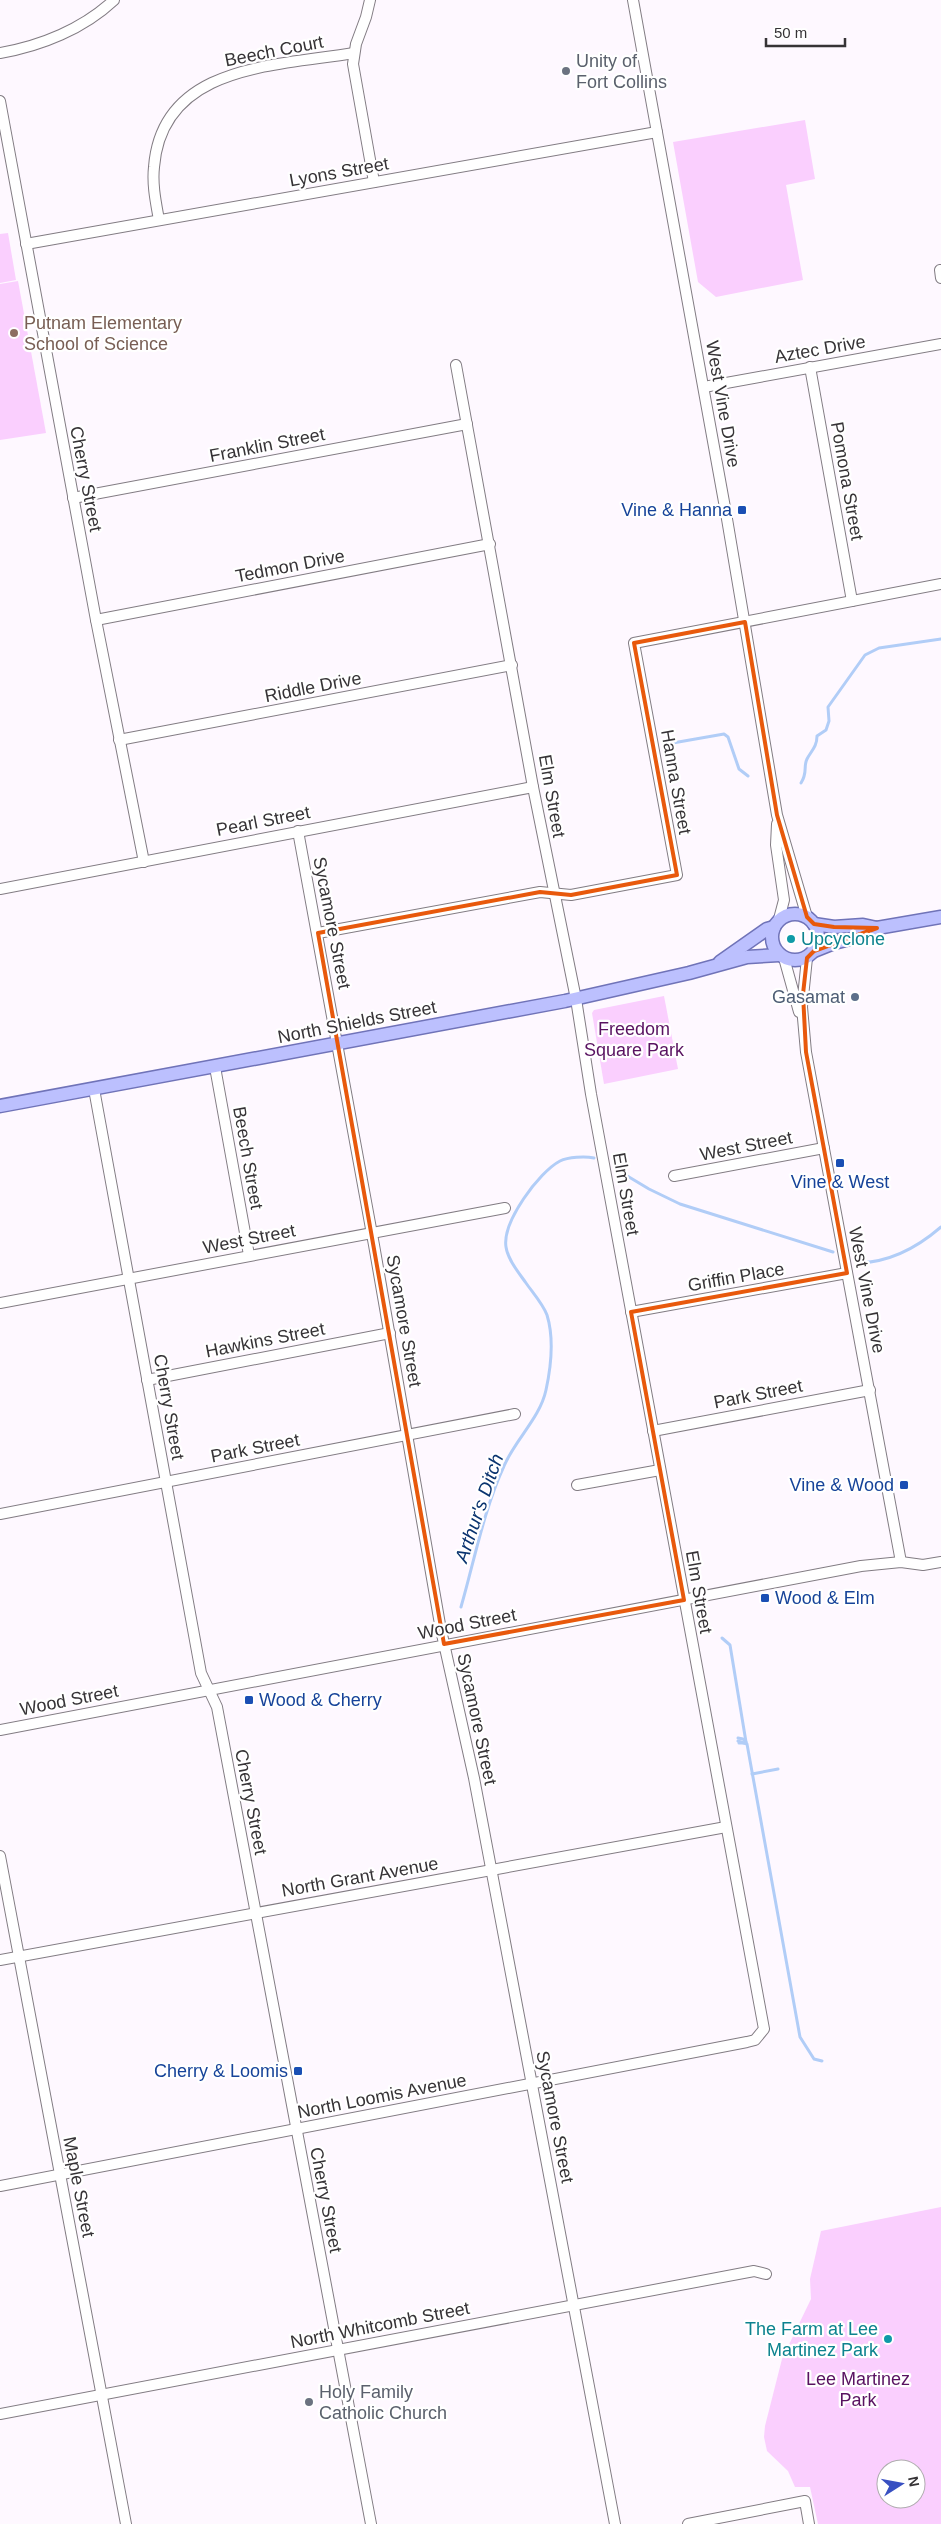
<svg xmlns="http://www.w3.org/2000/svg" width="941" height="2524" viewBox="0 0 941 2524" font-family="Arial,sans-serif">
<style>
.green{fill:#facffe;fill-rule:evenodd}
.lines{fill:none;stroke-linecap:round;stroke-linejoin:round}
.stream{stroke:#b1cdf7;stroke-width:3}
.minor-casing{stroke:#827c83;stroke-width:12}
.major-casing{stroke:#7073b8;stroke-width:15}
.minor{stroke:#fff;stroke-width:10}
.major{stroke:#bcc0fe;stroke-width:12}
.marked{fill:none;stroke:#e8590c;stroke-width:4;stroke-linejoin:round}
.worship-dot{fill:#6b7280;stroke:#fff;stroke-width:2}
.education-dot{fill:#8d6e63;stroke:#fff;stroke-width:2}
.transit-dot{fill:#1a4fb4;stroke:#fff;stroke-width:2}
.culture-dot{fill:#0f9aa8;stroke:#fff;stroke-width:2}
.service-dot{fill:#5c6f8a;stroke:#fff;stroke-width:2}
.labels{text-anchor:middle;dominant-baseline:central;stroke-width:4.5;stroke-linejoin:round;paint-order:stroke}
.street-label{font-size:18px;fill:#363336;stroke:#fff}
.worship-label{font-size:18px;fill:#5b616d;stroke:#fff;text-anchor:start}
.education-label{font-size:18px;fill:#785e54;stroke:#fff;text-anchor:start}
.transit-label{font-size:18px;fill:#164399;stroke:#fff;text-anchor:end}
.culture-label{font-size:18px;fill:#0d838f;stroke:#fff;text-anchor:start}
.service-label{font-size:18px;fill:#4e5e75;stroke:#fff;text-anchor:end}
.park-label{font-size:18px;fill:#591261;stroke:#fff}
.water-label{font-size:19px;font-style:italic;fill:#0a346f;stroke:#fff}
</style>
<rect width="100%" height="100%" fill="#fef8ff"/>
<g class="green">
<polygon points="805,120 815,179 786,185 803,280 716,297 698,282 673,142"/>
<polygon points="8,233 16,280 0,283 0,234"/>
<polygon points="18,281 46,433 0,440 0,284"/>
<polygon points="664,996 678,1069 604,1084 592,1013 594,1010"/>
<path d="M941,2207V2524H818L810,2487H795L788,2471L767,2451L764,2437L765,2426L782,2359L811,2299L810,2279L821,2231ZM886,2469H916V2499H886Z"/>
</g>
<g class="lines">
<g class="stream">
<polyline points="667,744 724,734 728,737 739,769 748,776"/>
<path d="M801,783C808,772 803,767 807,759C811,751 817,747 817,736L826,730L829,721L828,707L865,655L879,648L941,639"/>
<polyline points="619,1171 649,1189 680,1204 833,1252"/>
<path d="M859,1263C890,1262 918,1247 941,1227"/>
<path d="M461,1607C474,1562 484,1509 504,1466C515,1440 540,1418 546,1390C551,1367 554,1338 547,1315C543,1304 533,1293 526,1283C519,1273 508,1260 506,1247C502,1222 539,1172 560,1161C568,1157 585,1156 594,1158"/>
<polyline points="722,1638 730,1645 746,1742"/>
<polyline points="738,1738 743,1739 746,1742"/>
<polyline points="738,1741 747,1744 800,2037 814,2059 822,2061"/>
<polyline points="739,1743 746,1743"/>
<polyline points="752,1774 778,1769"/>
</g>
<g class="minor-casing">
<g id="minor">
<polyline points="370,0 366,17 356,44 353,64 374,182"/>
<polyline points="633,0 726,513 777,815 807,917"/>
<path d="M0,53C41,46 83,29 114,0"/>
<polyline points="0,101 96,620 144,862"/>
<path d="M159,220C156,203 152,185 154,167C162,64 277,66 354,53"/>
<polyline points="26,244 657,132"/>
<polyline points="940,270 941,278"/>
<polyline points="810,367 852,601"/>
<polyline points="704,387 941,344"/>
<polyline points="73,498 467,424"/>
<polyline points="96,620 490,544"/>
<polyline points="119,740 512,665"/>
<polyline points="777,824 776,845 784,900 779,919"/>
<polyline points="298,831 374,1245 441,1630 474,1778 615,2524"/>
<polyline points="0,889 533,787"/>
<polyline points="318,933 540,892 571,895 677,875 634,643 941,584"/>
<polyline points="784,958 799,1012"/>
<polyline points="807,958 802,1007 806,1052 901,1562"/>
<polyline points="215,1067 249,1255"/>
<polyline points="94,1089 201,1673 217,1707 371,2524"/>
<polyline points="674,1176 824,1148"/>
<polyline points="0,1303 505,1208"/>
<polyline points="631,1312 847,1273"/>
<polyline points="147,1380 390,1333"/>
<polyline points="653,1431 870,1390"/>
<polyline points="577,1485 660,1470"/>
<polyline points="0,1514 515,1414"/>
<polyline points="0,1730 861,1566 901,1562 923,1565 941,1562"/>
<polyline points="0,1856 126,2524"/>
<polyline points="0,1960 726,1827"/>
<polyline points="0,2186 747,2042 755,2040 764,2029 591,1094 576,999 533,787 456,365"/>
<polyline points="0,2414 754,2271 766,2274"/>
<polyline points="688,2524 805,2501 809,2524"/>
</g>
</g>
<g class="major-casing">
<g id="major">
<circle cx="795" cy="937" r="23"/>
<polyline points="814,924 834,927 863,925 877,928 941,917"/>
<polyline points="814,951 834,943 865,935 877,928"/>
<polyline points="720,962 767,929 774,927"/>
<polyline points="0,1106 565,1001 689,973 747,957 779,955"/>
</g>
</g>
<use href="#minor" class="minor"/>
<use href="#major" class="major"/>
</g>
<path class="marked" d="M745,622L777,815L807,917L814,924L834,927L877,928L814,951L807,958L803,994L806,1052L847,1273L631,1312L684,1600L444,1644L318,933L540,892L571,895L677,875L634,643Z"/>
<g class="worship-dot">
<circle cx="566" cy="71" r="5"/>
<circle cx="309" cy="2402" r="5"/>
</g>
<circle class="education-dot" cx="14" cy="333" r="5"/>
<g class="transit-dot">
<rect x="737" y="505" width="10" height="10" rx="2.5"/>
<rect x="835" y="1158" width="10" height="10" rx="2.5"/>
<rect x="899" y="1480" width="10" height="10" rx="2.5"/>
<rect x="760" y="1593" width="10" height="10" rx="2.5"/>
<rect x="244" y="1695" width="10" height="10" rx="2.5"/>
<rect x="293" y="2066" width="10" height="10" rx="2.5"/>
</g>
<g class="culture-dot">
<circle cx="791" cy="939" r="5"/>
<circle cx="888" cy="2339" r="5"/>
</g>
<circle class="service-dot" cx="855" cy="997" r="5"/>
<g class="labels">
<g class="street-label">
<text transform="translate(274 51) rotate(-11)">Beech Court</text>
<text transform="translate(339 172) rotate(-10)">Lyons Street</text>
<text transform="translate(820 349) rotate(-10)">Aztec Drive</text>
<text transform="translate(723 404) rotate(80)">West Vine Drive</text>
<text transform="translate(267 445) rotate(-11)">Franklin Street</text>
<text transform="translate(86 479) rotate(79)">Cherry Street</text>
<text transform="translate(847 481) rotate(80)">Pomona Street</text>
<text transform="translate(290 566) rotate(-11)">Tedmon Drive</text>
<text transform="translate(313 687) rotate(-11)">Riddle Drive</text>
<text transform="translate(676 782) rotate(80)">Hanna Street</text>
<text transform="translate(552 796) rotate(80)">Elm Street</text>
<text transform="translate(263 821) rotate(-11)">Pearl Street</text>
<text transform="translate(332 923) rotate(79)">Sycamore Street</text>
<text transform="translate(357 1022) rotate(-11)">North Shields Street</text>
<text transform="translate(746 1146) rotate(-11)">West Street</text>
<text transform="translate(248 1158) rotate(80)">Beech Street</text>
<text transform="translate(626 1194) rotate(80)">Elm Street</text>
<text transform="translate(249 1239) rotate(-11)">West Street</text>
<text transform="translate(736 1277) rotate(-10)">Griffin Place</text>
<text transform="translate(867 1290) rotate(79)">West Vine Drive</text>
<text transform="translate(404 1321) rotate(80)">Sycamore Street</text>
<text transform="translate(265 1340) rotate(-11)">Hawkins Street</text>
<text transform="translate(758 1394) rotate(-11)">Park Street</text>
<text transform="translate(169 1407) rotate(80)">Cherry Street</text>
<text transform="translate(255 1448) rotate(-11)">Park Street</text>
<text transform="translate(699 1592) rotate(80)">Elm Street</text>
<text transform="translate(467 1624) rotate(-11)">Wood Street</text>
<text transform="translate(69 1700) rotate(-11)">Wood Street</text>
<text transform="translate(477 1719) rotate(78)">Sycamore Street</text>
<text transform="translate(251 1802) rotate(79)">Cherry Street</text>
<text transform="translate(360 1877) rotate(-10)">North Grant Avenue</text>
<text transform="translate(382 2096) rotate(-11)">North Loomis Avenue</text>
<text transform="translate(555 2117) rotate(79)">Sycamore Street</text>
<text transform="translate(79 2187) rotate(79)">Maple Street</text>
<text transform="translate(326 2200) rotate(79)">Cherry Street</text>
<text transform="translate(380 2325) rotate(-11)">North Whitcomb Street</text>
</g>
<g class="worship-label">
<text x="576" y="61">Unity of<tspan x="576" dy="21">Fort Collins</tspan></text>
<text x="319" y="2392">Holy Family<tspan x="319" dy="21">Catholic Church</tspan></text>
</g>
<g class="education-label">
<text x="24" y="323">Putnam Elementary<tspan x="24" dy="21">School of Science</tspan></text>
</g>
<g class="transit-label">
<text x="732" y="510">Vine &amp; Hanna</text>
<text x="840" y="1182" text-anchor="middle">Vine &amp; West</text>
<text x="894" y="1485">Vine &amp; Wood</text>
<text x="775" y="1598" text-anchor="start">Wood &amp; Elm</text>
<text x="259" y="1700" text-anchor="start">Wood &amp; Cherry</text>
<text x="288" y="2071">Cherry &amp; Loomis</text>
</g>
<g class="culture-label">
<text x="801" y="939">Upcyclone</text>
<text x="878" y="2329" text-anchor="end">The Farm at Lee<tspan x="878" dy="21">Martinez Park</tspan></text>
</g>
<g class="service-label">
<text x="845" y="997">Gasamat</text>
</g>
<g class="park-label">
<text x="634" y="1029">Freedom<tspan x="634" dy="21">Square Park</tspan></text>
<text x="858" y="2379">Lee Martinez<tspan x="858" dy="21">Park</tspan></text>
</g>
<g class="water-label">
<text transform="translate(479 1508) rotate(-71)">Arthur's Ditch</text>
</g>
</g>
<g transform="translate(901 2484) rotate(79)"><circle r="24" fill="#ffffff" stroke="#afadaf"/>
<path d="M0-4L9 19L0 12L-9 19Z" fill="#3850c2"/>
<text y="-8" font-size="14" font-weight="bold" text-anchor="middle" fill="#363336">N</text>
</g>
<path d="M766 38v8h79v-8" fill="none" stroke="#363336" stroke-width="2.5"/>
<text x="774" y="38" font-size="15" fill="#363336" stroke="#ffffff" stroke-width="4" paint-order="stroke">50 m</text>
</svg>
